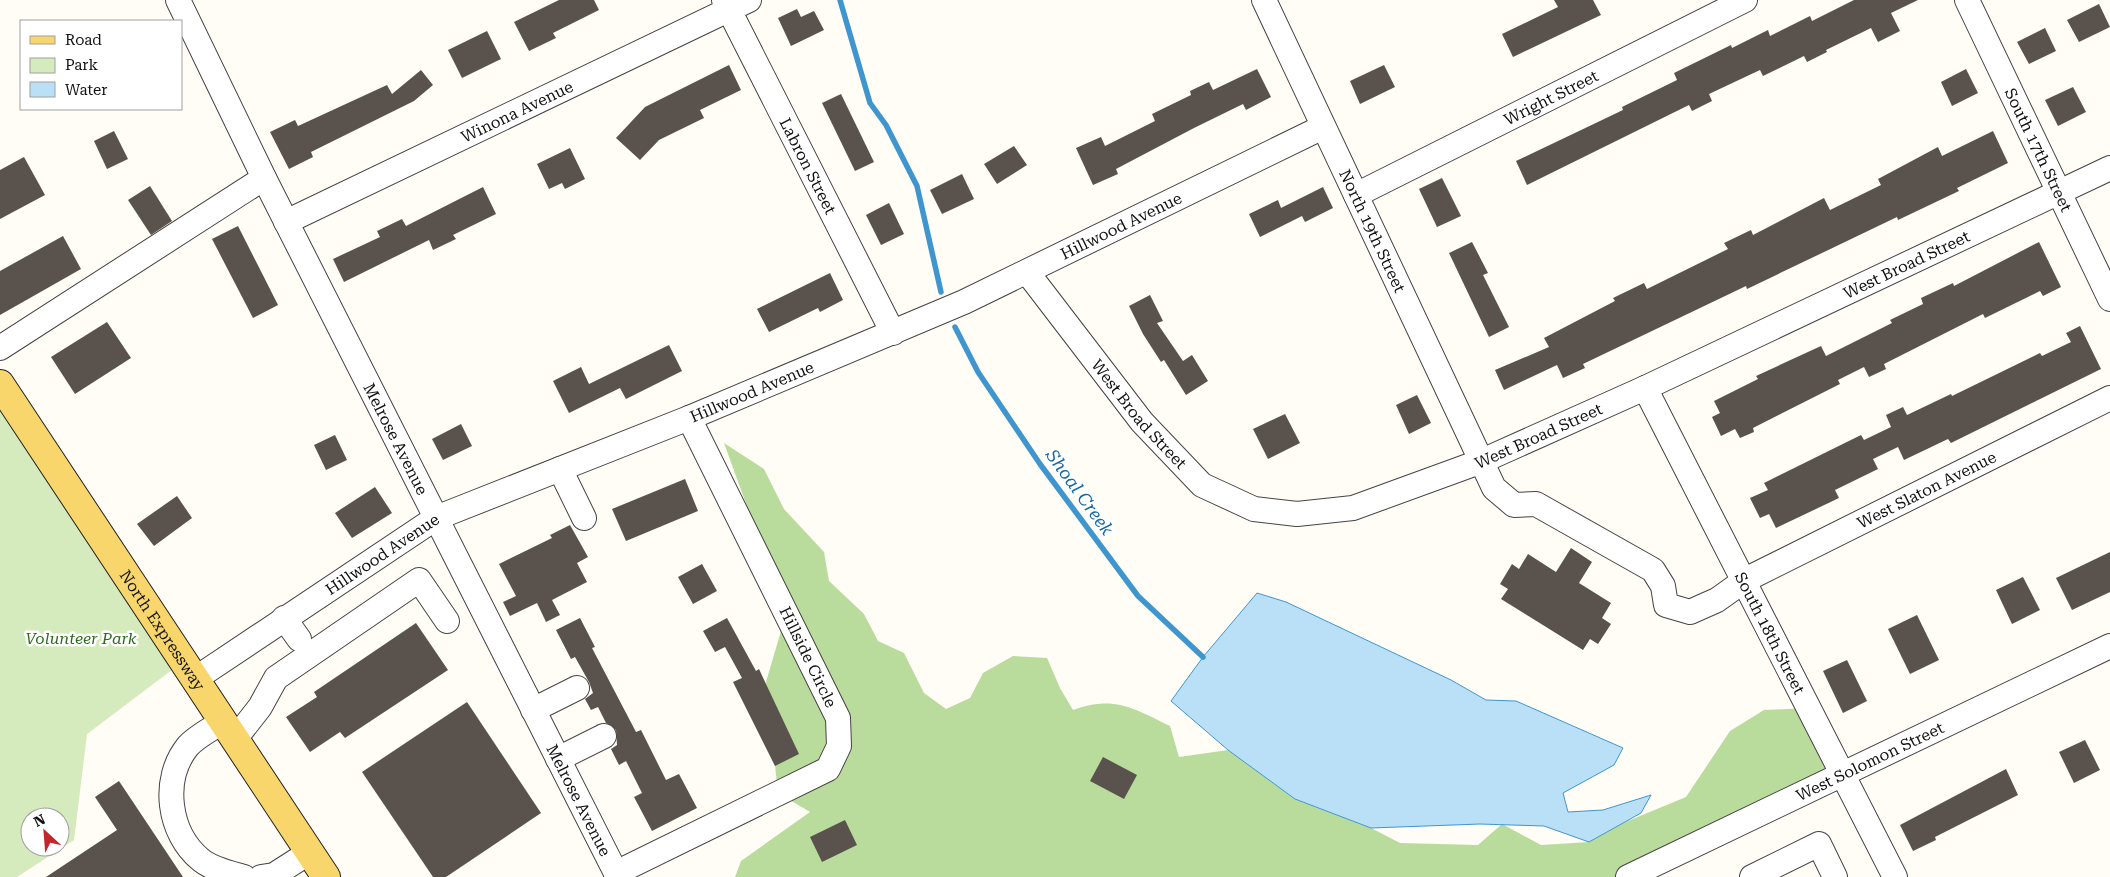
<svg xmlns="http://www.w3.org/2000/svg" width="2110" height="877" viewBox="0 0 2110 877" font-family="'Roboto Serif',serif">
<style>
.green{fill:#d5ebbd;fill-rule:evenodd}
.forest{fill:#b9dc9c}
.water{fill:#b9e0f7;stroke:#3f96cf}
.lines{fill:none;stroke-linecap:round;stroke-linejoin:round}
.stream{stroke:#3f96cf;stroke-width:5.5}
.building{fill:#5a524d}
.minor-casing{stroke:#444;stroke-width:26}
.major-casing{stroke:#222;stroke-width:30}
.minor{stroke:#fff;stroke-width:24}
.major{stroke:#f9d66b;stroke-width:28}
.labels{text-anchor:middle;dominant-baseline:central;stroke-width:5;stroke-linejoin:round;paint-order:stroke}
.street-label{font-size:16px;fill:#111;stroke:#fff}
.park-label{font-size:16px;font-style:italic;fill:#2f6b1f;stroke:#fff}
.water-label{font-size:18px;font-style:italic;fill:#1768a6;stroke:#fff}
</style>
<rect width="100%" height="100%" fill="#fffdf5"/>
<path class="green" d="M0,407L193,654L87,734L74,840L17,877H0ZM30,817H60V847H30Z"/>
<path class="forest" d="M724,443L764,469L784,509L824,552L829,581L864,614L878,641L904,653L924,693L946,709L970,698L983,673L1013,656L1047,658L1060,688L1073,710C1114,695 1133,708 1170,726L1179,757L1228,750L1295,799L1371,828L1400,843L1478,845L1502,824L1541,845L1589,842L1623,823L1686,797L1730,731L1764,710L1809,708L1842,774L1628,877H735L741,861L810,812L778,793L766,682L786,614Z"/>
<polygon class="water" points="1257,593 1286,602 1451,680 1486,700 1516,701 1623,748 1614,765 1563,793 1568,812 1603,810 1651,795 1641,813 1589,842 1544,826 1480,824 1371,828 1295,799 1228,750 1171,701 1203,657"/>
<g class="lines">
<g class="stream">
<polyline points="840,0 870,103 886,125 917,186 941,292"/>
<polyline points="955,327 978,372 1040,464 1138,596 1203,657"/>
</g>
</g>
<g class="building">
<polygon points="559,0 594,0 599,10 553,33 556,38 529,51 514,22"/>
<polygon points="1554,0 1593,0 1601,15 1513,57 1502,34 1558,7"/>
<polygon points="1854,0 1918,0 1891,13 1900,31 1878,42 1871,28 1826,50 1827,52 1807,62 1804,56 1763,76 1760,70 1709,94 1712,101 1692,111 1689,105 1527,185 1516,161 1623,110 1622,107 1677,80 1674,73 1731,45 1732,48 1768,30 1770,36 1810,16 1812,21"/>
<polygon points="2099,4 2110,27 2079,42 2067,20"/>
<polygon points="797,9 801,17 814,11 824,30 791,46 778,18"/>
<polygon points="2045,28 2056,51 2029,64 2017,42"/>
<polygon points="487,31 501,59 462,78 448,50"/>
<polygon points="729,65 741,90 700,110 704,118 659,140 640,160 616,138 645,107"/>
<polygon points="1384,65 1395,87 1360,104 1350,81"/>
<polygon points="1257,69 1271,97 1246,110 1243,104 1194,128 1116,169 1118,174 1093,185 1076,148 1101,137 1105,146 1155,121 1152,114 1191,95 1190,91 1209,82 1213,90"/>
<polygon points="1966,69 1978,93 1952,106 1941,82"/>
<polygon points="421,70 433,85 414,101 311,152 313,157 289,169 270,132 295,120 298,126 387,85 392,94"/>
<polygon points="2073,87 2086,112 2058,126 2045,100"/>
<polygon points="841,94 874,162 855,171 822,103"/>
<polygon points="114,131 128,159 107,169 94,141"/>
<polygon points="1993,131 2008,163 1957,188 1959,191 1898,220 1897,217 1747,289 1746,286 1583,364 1585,368 1563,378 1557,365 1504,390 1495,370 1549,347 1544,338 1615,301 1613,298 1644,283 1647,289 1728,249 1724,243 1751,230 1753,235 1824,198 1830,210 1881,185 1878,179 1938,147 1942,156"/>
<polygon points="1014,146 1027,165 997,184 984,164"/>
<polygon points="570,148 585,179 565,189 562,183 549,189 537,164"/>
<polygon points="24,157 45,195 0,219 0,170"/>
<polygon points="962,174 974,199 942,214 930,190"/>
<polygon points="1442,178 1461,216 1437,227 1419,189"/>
<polygon points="150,186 172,221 151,235 128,200"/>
<polygon points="483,187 496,214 453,235 456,239 433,250 429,240 344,282 333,259 380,237 377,231 402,219 406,226"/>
<polygon points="1323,187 1333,208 1305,222 1302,216 1260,237 1249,214 1278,200 1281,208"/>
<polygon points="889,203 904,234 881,245 866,215"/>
<polygon points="238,226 278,305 253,318 212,239"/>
<polygon points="63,236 81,269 0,315 0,271"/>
<polygon points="1472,242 1488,273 1483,275 1509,327 1489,337 1449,253"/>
<polygon points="2039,242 2061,287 2043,296 2040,291 1985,318 1983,314 1884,364 1886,369 1869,377 1864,367 1838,380 1840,384 1753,428 1754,432 1740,438 1735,429 1721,436 1712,417 1720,413 1714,401 1758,379 1756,376 1821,346 1826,356 1892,323 1890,320 1923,304 1921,298 1953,283 1954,286"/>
<polygon points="830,273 843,300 820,312 818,308 769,332 757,309"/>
<polygon points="1150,295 1163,321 1157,323 1183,361 1192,355 1208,381 1186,395 1164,360 1161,362 1143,334 1129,306"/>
<polygon points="107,322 131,358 75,394 51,357"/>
<polygon points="2080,326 2101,369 1951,443 1948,439 1904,460 1898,447 1873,459 1878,469 1835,490 1839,498 1776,528 1769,514 1760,518 1750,498 1768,490 1764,483 1861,435 1864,440 1891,427 1886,415 1903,407 1907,415 1951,394 1952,396 2040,353 2042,356 2071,342 2066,333"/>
<polygon points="669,345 682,371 626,399 620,388 569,413 553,381 581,367 589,384"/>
<polygon points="1417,395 1431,423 1409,434 1396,405"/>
<polygon points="1285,414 1300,443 1268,459 1253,429"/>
<polygon points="461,424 472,446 443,460 432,439"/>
<polygon points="335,435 347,460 326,470 314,445"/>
<polygon points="685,479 698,511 626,541 612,509"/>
<polygon points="375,487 392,513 352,538 335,513"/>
<polygon points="177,496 192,518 154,546 137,524"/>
<polygon points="570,525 588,557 577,563 587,582 552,600 560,615 546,622 537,603 510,616 503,602 516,596 499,564 552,538 550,535"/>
<polygon points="1571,548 1592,562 1579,583 1611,603 1602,618 1611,624 1598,644 1590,639 1583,650 1501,599 1508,589 1500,584 1512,564 1519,569 1528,554 1556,572"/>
<polygon points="2110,552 2110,592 2072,610 2056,578"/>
<polygon points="702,564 717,591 693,604 678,577"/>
<polygon points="2023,577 2040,610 2012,624 1996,590"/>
<polygon points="1917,615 1939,660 1910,674 1888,629"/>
<polygon points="580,618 595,647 592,648 636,732 641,730 666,780 679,774 697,808 652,831 634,797 642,793 626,761 619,765 611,749 617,745 616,730 606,723 598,707 591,710 585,699 593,693 589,682 575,657 571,659 556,630"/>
<polygon points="727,618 756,671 759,669 799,754 775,766 733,682 742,678 725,647 715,652 703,631"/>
<polygon points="416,623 448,670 345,738 340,732 310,752 286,717 317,697 314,692"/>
<polygon points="1847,660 1867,701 1843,713 1823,671"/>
<polygon points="467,702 541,813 446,877 433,877 362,772"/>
<polygon points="2085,740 2100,770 2074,783 2059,752"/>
<polygon points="1103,757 1137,775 1124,799 1090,781"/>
<polygon points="2006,769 2018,795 1935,837 1936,840 1913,851 1900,825"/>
<polygon points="119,781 183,877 46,877 117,830 95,797"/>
<polygon points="845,820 857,845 822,862 810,837"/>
</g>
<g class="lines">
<g class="minor-casing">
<g id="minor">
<path id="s1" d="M178,0L264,178L618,877"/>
<path id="s2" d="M724,0L893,333"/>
<path id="s3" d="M1264,0L1494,488L1514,505L1536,504L1653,570L1663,586L1666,605L1690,612L1717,600L1745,580L2110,398"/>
<path id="s4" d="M1967,0L2110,299"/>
<path id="s5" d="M1356,195L1745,0"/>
<path id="s6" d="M286,222L749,0"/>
<path id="s7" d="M1027,272L1142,422L1202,485L1254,509L1297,514L1353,508L1482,461L1645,388L2110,168"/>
<polyline points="0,348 264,178"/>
<path id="s8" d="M1645,388L1895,877"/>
<polyline points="560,469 584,518"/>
<polyline points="284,618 299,639"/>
<path id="s9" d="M195,679L436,518L689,418L964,302L1323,127"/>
<polyline points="533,710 577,688"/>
<path d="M223,721C212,729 197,736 188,746C161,779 168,833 201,860C212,869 230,873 244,877"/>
<polyline points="235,739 260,707 276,678 419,580 447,621"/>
<polyline points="558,759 604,736"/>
<polyline points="616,873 828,769 839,746 838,718 689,418"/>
<polyline points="261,877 274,875 310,852"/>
<path id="s10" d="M1628,877L2110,646"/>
<polyline points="1752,877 1819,844 1835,877"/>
</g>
</g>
<g class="major-casing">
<g id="major">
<path id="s11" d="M0,384L326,877"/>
</g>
</g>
<use href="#minor" class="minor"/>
<use href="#major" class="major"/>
</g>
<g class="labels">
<g class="street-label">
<text stroke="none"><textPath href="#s5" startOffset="218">Wright Street</textPath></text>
<text stroke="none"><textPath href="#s6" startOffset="256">Winona Avenue</textPath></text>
<text stroke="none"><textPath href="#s4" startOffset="166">South 17th Street</textPath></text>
<text stroke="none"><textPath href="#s2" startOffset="186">Labron Street</textPath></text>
<text stroke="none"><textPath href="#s9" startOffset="1035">Hillwood Avenue</textPath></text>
<text stroke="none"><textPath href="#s3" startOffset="255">North 19th Street</textPath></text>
<text stroke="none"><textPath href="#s7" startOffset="1038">West Broad Street</textPath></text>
<text stroke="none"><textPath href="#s9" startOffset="630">Hillwood Avenue</textPath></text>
<text stroke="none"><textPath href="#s7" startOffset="181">West Broad Street</textPath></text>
<text stroke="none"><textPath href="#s7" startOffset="632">West Broad Street</textPath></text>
<text stroke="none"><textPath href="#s1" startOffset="490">Melrose Avenue</textPath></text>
<text stroke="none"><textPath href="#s3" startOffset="1052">West Slaton Avenue</textPath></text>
<text stroke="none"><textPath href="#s9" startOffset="225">Hillwood Avenue</textPath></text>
<text stroke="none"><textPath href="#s11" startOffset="295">North Expressway</textPath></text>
<text stroke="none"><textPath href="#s8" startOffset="275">South 18th Street</textPath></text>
<text transform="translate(808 657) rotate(64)">Hillside Circle</text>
<text stroke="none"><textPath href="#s10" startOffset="268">West Solomon Street</textPath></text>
<text stroke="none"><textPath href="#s1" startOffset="895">Melrose Avenue</textPath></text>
</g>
<g class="park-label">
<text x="81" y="638">Volunteer Park</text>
</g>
<g class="water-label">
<text transform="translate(1080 492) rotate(54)">Shoal Creek</text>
</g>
</g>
<rect x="20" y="20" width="162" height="90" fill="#ffffff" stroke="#a0a0a0"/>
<rect x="30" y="36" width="25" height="8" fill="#f9d66b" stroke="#a0a0a0"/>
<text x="65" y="45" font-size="15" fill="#111111">Road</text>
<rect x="30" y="58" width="25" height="15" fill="#d5ebbd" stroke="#a0a0a0"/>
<text x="65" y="70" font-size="15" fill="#111111">Park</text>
<rect x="30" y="82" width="25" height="15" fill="#b9e0f7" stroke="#a0a0a0"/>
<text x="65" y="95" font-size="15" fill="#111111">Water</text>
<g transform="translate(45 832) rotate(334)"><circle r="24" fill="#ffffff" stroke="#a0a0a0"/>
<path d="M0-4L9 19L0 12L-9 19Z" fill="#c4262e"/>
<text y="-8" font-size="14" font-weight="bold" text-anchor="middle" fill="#111111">N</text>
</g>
</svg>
